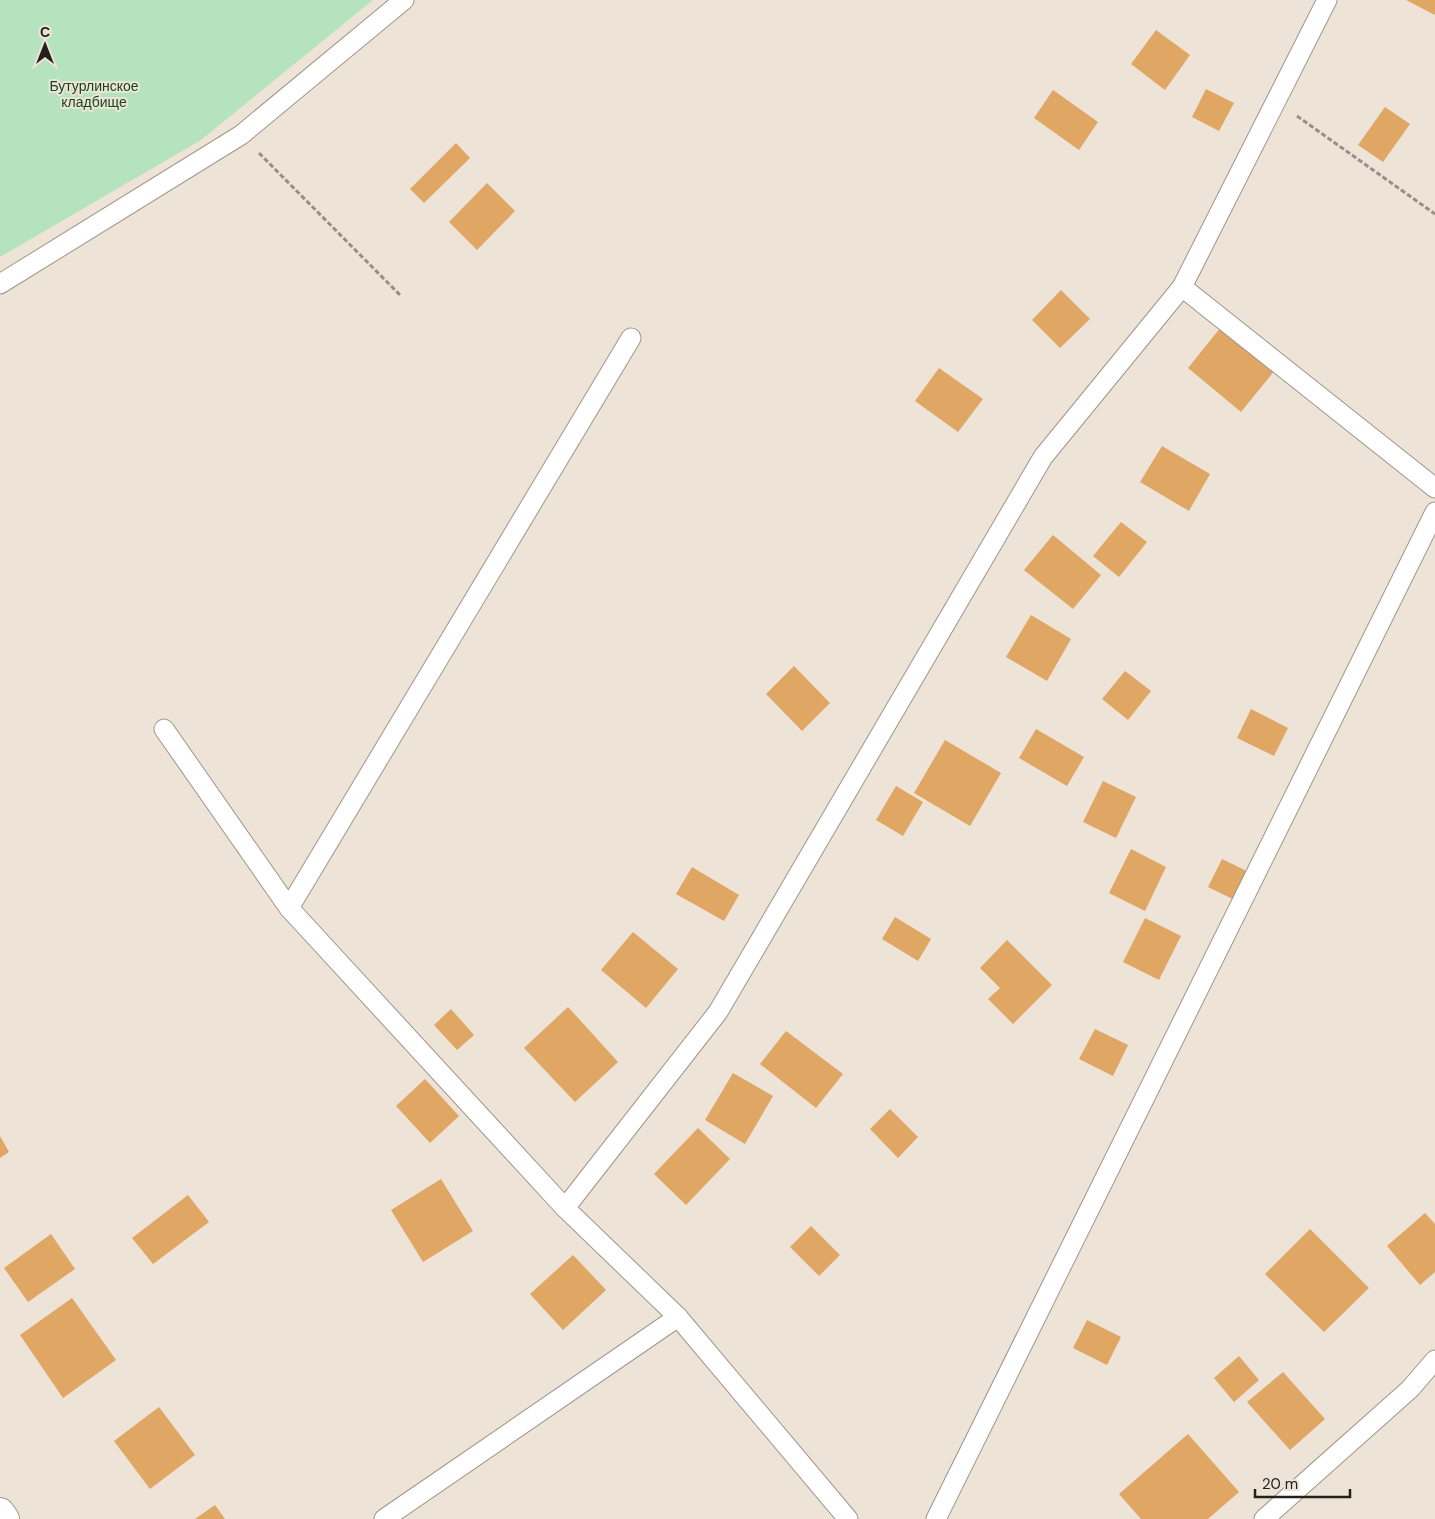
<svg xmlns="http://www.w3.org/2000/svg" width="1435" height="1519" viewBox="0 0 1435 1519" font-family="'DM Sans',sans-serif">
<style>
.green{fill:#b5e3bd}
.building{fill:#dfa664}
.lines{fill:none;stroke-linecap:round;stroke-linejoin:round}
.lane-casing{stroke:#9f958a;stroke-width:21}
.street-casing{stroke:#9f958a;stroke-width:30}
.path{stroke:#978f87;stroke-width:3;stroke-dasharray:5 2.5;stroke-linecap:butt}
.lane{stroke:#fff;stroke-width:19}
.street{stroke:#fff;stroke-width:28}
.labels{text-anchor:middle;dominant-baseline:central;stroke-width:4;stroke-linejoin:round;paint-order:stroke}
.park-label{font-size:14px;fill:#134723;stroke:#eee3d7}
</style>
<rect width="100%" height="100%" fill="#eee3d7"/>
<polygon class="green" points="0,0 373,0 201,140 0,257"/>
<g class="building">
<polygon points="1406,0 1435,0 1435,15"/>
<polygon points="1156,30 1190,55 1165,90 1131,64"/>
<polygon points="1206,89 1234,103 1219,131 1192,117"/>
<polygon points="1053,90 1098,122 1079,150 1034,118"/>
<polygon points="1385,107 1410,124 1383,162 1358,145"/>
<polygon points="456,143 470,158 424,203 410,189"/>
<polygon points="487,183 515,211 477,250 449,222"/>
<polygon points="1061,290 1090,319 1060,348 1032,320"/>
<polygon points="1221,327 1275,370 1241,412 1188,368"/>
<polygon points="939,368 983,399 958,432 915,401"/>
<polygon points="1162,446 1210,474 1189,511 1140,482"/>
<polygon points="1121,522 1147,542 1119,577 1093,556"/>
<polygon points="1053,535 1101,575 1073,609 1024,570"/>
<polygon points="1031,615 1071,639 1047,681 1006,657"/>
<polygon points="794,666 830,703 802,731 766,694"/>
<polygon points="1125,671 1151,691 1128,720 1102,699"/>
<polygon points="1251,709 1288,728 1274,756 1237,738"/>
<polygon points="1036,729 1084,757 1067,786 1019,758"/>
<polygon points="945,740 1001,773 970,826 914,793"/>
<polygon points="1103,781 1136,797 1116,838 1083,822"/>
<polygon points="896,786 923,802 903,836 876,820"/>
<polygon points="1131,849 1166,867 1145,911 1109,893"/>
<polygon points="1222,859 1259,877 1245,905 1208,887"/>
<polygon points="692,867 739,895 724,921 676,894"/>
<polygon points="895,917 931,939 918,961 882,939"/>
<polygon points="1145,918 1181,936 1159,980 1123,962"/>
<polygon points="633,932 678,969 646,1008 601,970"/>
<polygon points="1007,940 1052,985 1013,1024 988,999 1000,988 980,968"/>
<polygon points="568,1007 618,1062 575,1102 524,1048"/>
<polygon points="451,1009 474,1035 457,1050 434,1025"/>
<polygon points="1095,1029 1128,1045 1113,1076 1079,1059"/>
<polygon points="786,1031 843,1074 816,1108 760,1064"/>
<polygon points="733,1073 773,1096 745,1144 705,1120"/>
<polygon points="425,1079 459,1116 430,1143 396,1106"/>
<polygon points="890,1109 918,1137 898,1158 870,1129"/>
<polygon points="698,1128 730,1159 686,1205 654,1174"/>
<polygon points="0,1136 9,1152 0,1158"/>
<polygon points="441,1179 473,1231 423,1262 391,1210"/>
<polygon points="188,1195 209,1222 153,1264 132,1238"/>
<polygon points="1425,1213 1435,1224 1435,1272 1420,1285 1387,1246"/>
<polygon points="811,1226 840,1255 819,1276 790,1247"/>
<polygon points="1310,1229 1369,1288 1324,1332 1265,1274"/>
<polygon points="51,1234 75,1269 28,1302 4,1268"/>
<polygon points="573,1255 606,1290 563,1330 530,1294"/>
<polygon points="72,1298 116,1360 63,1398 20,1335"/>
<polygon points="1087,1320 1121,1337 1107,1365 1073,1348"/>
<polygon points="1239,1356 1259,1380 1234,1402 1214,1378"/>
<polygon points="1283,1372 1325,1419 1290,1450 1247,1402"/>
<polygon points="159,1407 195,1455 150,1489 114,1441"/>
<polygon points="1188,1434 1239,1492 1208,1519 1141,1519 1119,1494"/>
<polygon points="215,1505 225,1519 195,1519"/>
</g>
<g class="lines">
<g class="lane-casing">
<g id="lane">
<polyline points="0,284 241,135 404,0"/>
<polyline points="1182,287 1327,0"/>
<polyline points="164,729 289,908 565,1208"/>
<polyline points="289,908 631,338"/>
<polyline points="384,1519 678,1317"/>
<polyline points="848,1519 678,1317 565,1208 718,1012 1043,457 1182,287 1435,488"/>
<polyline points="936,1519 1435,512"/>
<polyline points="1264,1519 1410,1389 1435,1360"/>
</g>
</g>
<g class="street-casing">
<polyline id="street" points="0,1512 5,1519"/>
</g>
<g class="path">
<polyline points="1297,116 1435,214"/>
<polyline points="259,153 400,295"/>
</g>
<use href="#lane" class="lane"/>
<use href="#street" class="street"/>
</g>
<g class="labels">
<g class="park-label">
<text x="94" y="86">Бутурлинское<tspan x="94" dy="16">кладбище</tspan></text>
</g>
</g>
<g transform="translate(45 45)" stroke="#eee3d7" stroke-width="4" paint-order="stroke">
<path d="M0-4L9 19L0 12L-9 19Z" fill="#24201c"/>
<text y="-8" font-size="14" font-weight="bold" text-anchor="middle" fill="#24201c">С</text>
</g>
<path d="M1255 1489v8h95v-8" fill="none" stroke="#24201c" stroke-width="2.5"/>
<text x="1262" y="1489" font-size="15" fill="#24201c" stroke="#eee3d7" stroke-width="4" paint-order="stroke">20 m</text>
</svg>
